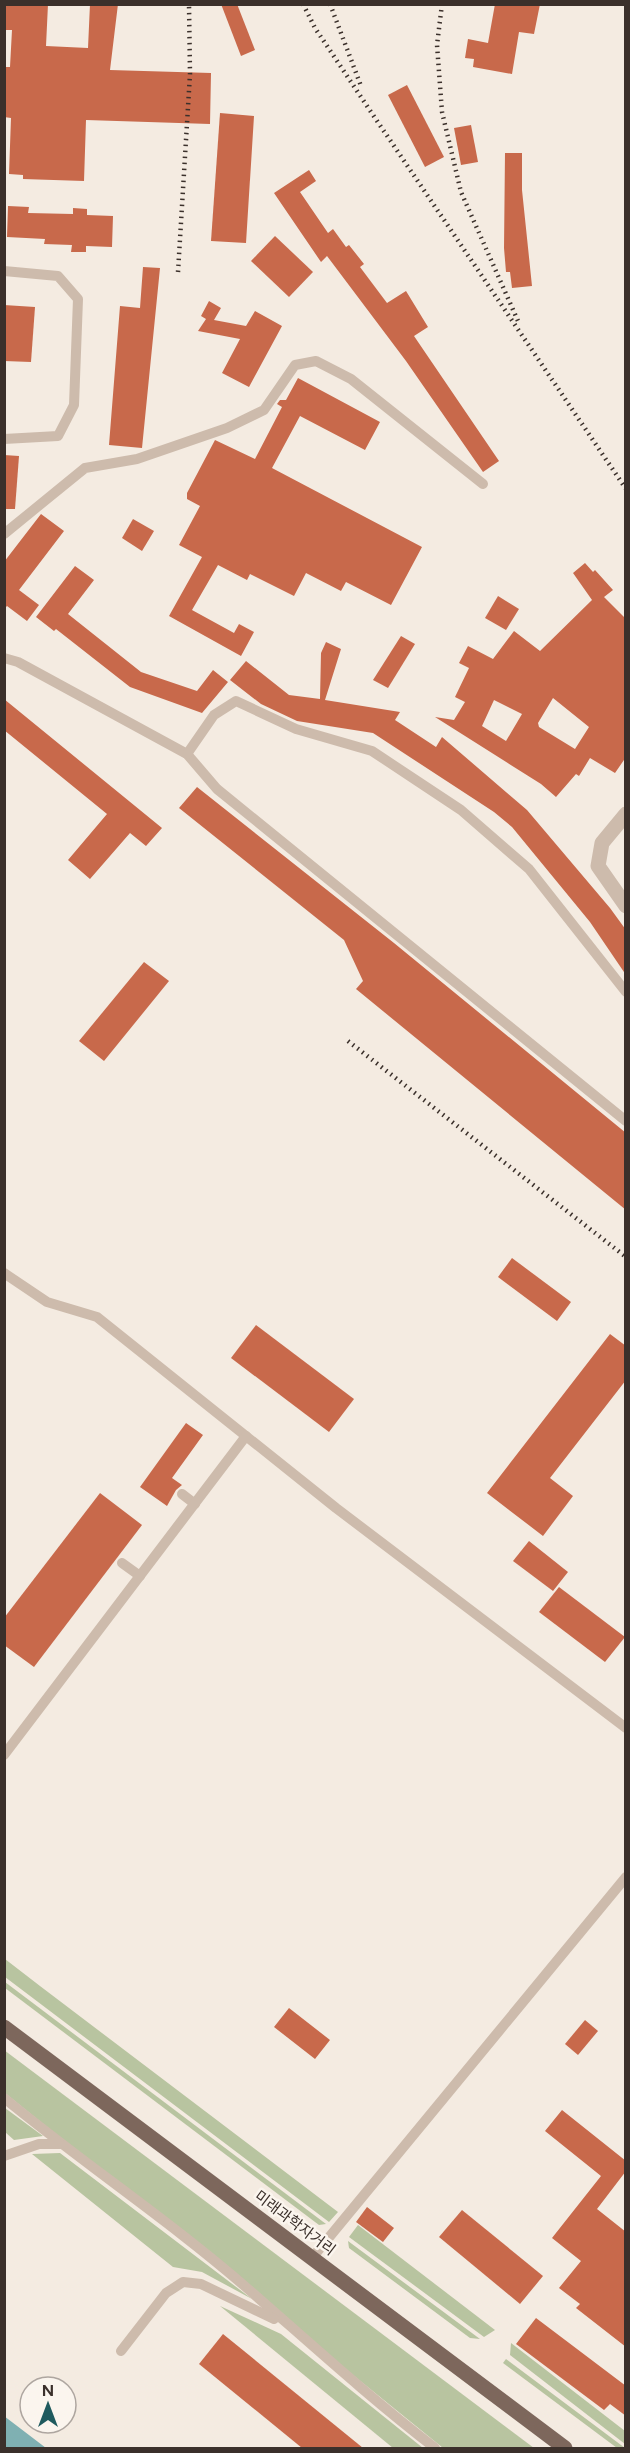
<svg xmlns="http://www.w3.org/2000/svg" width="630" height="2453" viewBox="0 0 630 2453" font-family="Figtree,'Noto Sans KR',sans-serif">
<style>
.green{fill:#b8c4a0}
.water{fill:#7fb0b2}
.building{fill:#c8694b;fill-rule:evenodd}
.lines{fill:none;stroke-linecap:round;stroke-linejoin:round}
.lane{stroke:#cdbbac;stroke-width:10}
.street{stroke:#cdbbac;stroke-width:15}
.primary{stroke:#7d675c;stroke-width:15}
.rail{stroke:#3b302b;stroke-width:4.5;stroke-dasharray:1.5 4.5;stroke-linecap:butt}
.labels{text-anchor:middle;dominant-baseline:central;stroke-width:5;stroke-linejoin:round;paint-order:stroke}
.street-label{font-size:15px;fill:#3b302b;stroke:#fbf5ee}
</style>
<rect width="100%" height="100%" fill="#f4ebe1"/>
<g class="green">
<polygon points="5,1959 40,1986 338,2212 329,2222 5,1977"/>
<polygon points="5,1982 326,2224 319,2225 5,1988"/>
<polygon points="4,2050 534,2448 443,2448 5,2093"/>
<polygon points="4,2108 5,2108 43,2136 14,2140 5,2132"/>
<polygon points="60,2153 252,2299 202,2272 173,2267 32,2154"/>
<polygon points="358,2225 495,2330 484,2337 349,2237"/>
<polygon points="348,2241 480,2339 470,2338 349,2248"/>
<polygon points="220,2306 281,2334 423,2448 393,2448"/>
<polygon points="511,2343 625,2431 625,2444 510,2355"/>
<polygon points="506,2359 625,2448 617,2448 503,2363"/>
</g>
<polygon class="water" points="4,2416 46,2448 5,2448"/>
<g class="building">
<polygon points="4,4 48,4 46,46 88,48 90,4 118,4 110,70 211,73 210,124 86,120 84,181 23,179 23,175 9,174 11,118 4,117 4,67 10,67 12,30 4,30"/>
<polygon points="221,4 237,4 255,50 241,56"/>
<polygon points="495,4 540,4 534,34 519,32 512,74 473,67 474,59 465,58 468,39 488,43"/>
<polygon points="407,85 444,157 425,167 388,95"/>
<polygon points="220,113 254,116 246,243 211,241"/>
<polygon points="471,125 478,162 461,165 454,128"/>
<polygon points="505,153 522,153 522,190 532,286 512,288 510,272 506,272 504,248"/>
<polygon points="309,170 316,181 300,192 328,233 333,229 346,247 349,245 364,264 360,267 387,303 406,291 428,327 414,336 499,461 483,472 406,361 327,256 321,262 274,193"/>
<polygon points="8,206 29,207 28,213 73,214 73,208 87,209 87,215 113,216 112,247 86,246 86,252 71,252 72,245 44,244 45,239 7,237"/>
<polygon points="275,236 313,272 289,297 251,261"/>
<polygon points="143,267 160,268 142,448 109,445 120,306 140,308"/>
<polygon points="209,301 221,308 214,320 246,326 255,311 282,326 249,387 222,373 240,339 198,331 206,319 201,316"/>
<polygon points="4,305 35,307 31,362 4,361"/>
<polygon points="298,378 380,422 365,450 300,416 272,468 422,547 391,605 346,582 341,591 306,573 294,596 250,574 247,580 218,565 192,610 234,633 239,624 254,632 241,656 169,616 202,557 179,545 200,506 187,499 187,493 215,440 255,459 282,407 277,404 280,400 286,400"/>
<polygon points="4,455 19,456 15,509 4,509"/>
<polygon points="41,514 64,531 19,590 39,605 27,621 7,606 4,609 4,562"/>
<polygon points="133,519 154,531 142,551 122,538"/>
<path d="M585,563L593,572L595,570L613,590L604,597L626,619V757L615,773L590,758L579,776L576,774L556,797L541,784L435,717L454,720L465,702L455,697L469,668L459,663L468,646L493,659L514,631L540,651L592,600L573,573ZM553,698L589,727L575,749L539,727L538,723ZM494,700L522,714L506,741L482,726Z"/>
<polygon points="75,566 94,580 68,614 141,672 197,691 213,670 228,682 202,713 130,687 56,629 54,631 36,617"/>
<polygon points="498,596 519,609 506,630 485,618"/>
<polygon points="401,636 415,644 388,688 373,680"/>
<polygon points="326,642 341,649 325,700 400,712 395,720 436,747 442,737 527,810 610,908 626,930 626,975 590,922 512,827 494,812 373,733 297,721 261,704 230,680 246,661 289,695 320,699 321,653"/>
<polygon points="4,699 162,828 146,846 130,833 90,879 68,860 107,814 4,730"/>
<polygon points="197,787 394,943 626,1133 626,1210 356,989 363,981 344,940 179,808"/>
<polygon points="144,962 169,981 104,1061 79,1041"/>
<polygon points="512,1258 571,1302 557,1321 498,1277"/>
<polygon points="256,1325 354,1399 329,1432 231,1358"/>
<polygon points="610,1334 626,1346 626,1380 550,1478 573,1496 543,1536 487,1493"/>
<polygon points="186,1423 203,1435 172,1478 182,1485 176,1490 167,1506 140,1487"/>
<polygon points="100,1493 142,1525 34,1667 4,1645 4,1618"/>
<polygon points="529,1541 568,1572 553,1591 513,1561"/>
<polygon points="559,1587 625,1637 605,1662 539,1612"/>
<polygon points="289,2008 330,2040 315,2059 274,2027"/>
<polygon points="585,2020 598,2031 578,2055 565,2044"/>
<polygon points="562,2110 626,2161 626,2171 597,2209 626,2232 626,2347 576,2308 580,2304 559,2288 581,2261 552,2238 601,2176 545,2131"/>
<polygon points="367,2207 394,2228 383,2242 356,2222"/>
<polygon points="462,2210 543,2276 520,2304 439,2237"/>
<polygon points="536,2318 626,2386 626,2416 610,2404 604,2410 516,2344"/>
<polygon points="223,2334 363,2448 302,2448 199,2364"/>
</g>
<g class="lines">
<g class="lane">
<polyline points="4,271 58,276 78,299 74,405 58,436 4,439"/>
<polyline points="4,534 85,468 137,459 227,428 264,410 295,365 316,361 351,379 483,484"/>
<polyline points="4,658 18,662 187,754 217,789 626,1121"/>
<polyline points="187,754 214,715 236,701 296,729 372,751 461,810 529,869 626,992"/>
<polyline points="4,1273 47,1302 97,1317 336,1508 626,1728"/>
<polyline points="182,1494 195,1504"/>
<polyline points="122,1563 140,1576"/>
<polyline points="4,1755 246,1436"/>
<path d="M4,2098C84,2164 170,2221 248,2289C310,2343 370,2398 435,2448"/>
<polyline points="4,2156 39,2144 60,2144"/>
<polyline points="312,2258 626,1877"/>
<polyline points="121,2351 166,2293 183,2282 201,2284 274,2319"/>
</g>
<polyline class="street" points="626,814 602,843 598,866 626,906"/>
<polyline class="primary" points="4,2027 565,2448"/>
<g class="rail">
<polyline points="303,4 315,28 369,109 626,489"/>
<polyline points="330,4 361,86"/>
<polyline points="442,4 437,45 442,112 461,192 518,321"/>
<polyline points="178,272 190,74 189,4"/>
<polyline points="348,1041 626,1257"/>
</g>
</g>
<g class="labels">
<g class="street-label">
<text transform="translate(295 2223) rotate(37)">미래과학자거리</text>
</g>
</g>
<rect width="630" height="2453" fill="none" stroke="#3b302b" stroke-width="12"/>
<g transform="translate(48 2405)"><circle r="28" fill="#fbf5ee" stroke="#aea6a0" stroke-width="1.5"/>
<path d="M0-4.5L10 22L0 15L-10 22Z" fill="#1f5a5e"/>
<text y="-9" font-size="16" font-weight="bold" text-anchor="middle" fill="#3b302b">N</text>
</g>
</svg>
